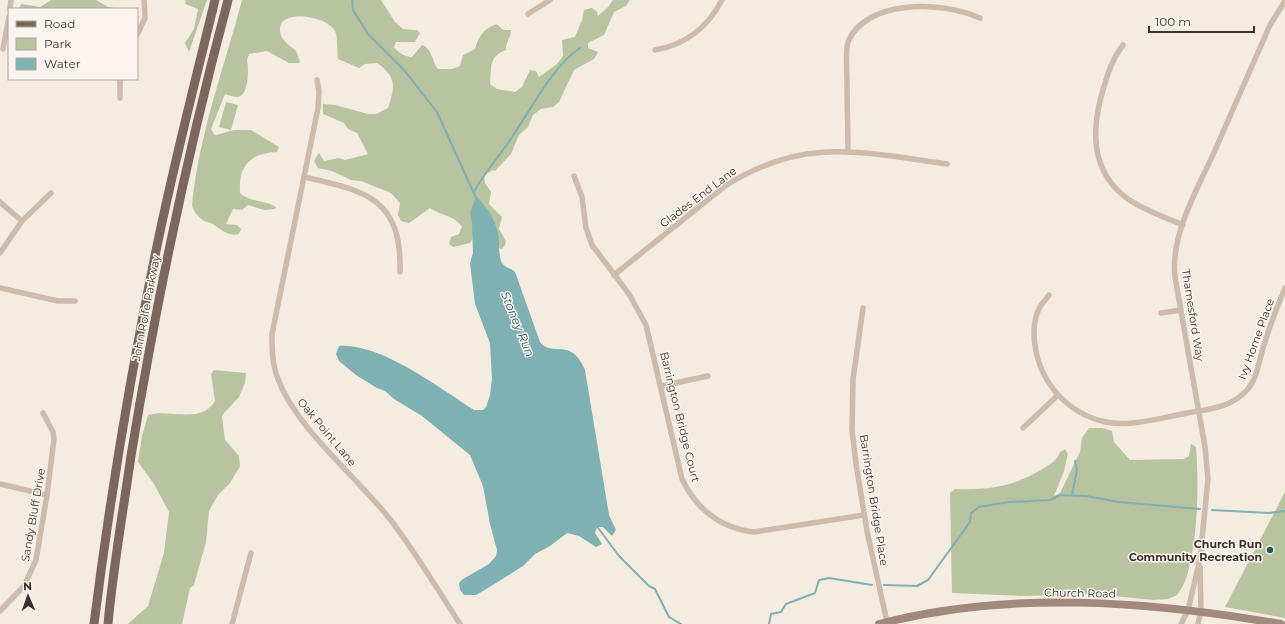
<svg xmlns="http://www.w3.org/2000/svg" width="1285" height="624" viewBox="0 0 1285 624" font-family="Montserrat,sans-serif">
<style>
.green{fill:#b8c4a0}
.water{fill:#7fb0b2}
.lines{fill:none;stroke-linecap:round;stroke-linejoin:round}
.stream{stroke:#7fb0b2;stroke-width:2}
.street{stroke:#cdbbac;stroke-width:5.5}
.secondary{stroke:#a18a7d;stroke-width:8}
.primary{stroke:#7d675c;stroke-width:9}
.poi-dot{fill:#1f5a5e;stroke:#fbf5ee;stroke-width:1.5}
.labels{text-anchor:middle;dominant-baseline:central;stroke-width:3;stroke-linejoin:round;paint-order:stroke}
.street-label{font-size:11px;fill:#3b302b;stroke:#fbf5ee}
.poi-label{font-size:11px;font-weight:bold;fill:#3b302b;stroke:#fbf5ee;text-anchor:end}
.water-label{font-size:12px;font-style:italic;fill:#1f5a5e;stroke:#fbf5ee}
</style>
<rect width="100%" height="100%" fill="#f4ebe1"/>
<g class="green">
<polygon points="51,0 96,0 108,7 122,9 19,9 21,4 40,7"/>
<polygon points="186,0 207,0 189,52 185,43 194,29 198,9 185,4"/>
<path d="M242,0H381L395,22L403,29L417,30L420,33L415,42H396L394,47C398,53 406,57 412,57L422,45C432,48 432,61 438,69H452L460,66L463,55L475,49C478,37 485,27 497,24L503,30H511C511,38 505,43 506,50C488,57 492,67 490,84L497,89L515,92L522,87L530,70L536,71L539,77L557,64L563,56L562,40L575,37L582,20L584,10L592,8L597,12L598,16L608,7L613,0H630L626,6L614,12L604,35L588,43V48L598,52L594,59L574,70L559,102L553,107L541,109L533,115L528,127L519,135L511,154L495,171L493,170L484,175L485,183L491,192L489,204L502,217L499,229L506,241L505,245L502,249L489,245L475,236L470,243L453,247L449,244L451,237L459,234L462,227C453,214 443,217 430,208L409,223L401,221L398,215L400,203L391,193L361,181L351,180L332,171L318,168L314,161L319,153L324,161L339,158L345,160L368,154L357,133L348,129L344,123L323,114V104L335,105L368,114H376L388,108C395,87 397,77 377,63L365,64L359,68L338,59C337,51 338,38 335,31C328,17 282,8 280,28C279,39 288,44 295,50C297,52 298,57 300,61L299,63H289L267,51L249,54L247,60C249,67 249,96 238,97C234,97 229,95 225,94L211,129L214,134L216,135L234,130H251L279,147L277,152C250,153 238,166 240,193C249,202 265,200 276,207L275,209L264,210L248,205L242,210L233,209L226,224L237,225L241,229L239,234C227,237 222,229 211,223C209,222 205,222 203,220C198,217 193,210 192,205C199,134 224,68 242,0Z"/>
<polygon points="226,102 238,105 231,130 219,127"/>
<path d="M214,370L246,373L245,383L239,397L224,413L222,417L225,440L239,456L240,466L230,483L218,495L209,511L206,542L194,585L190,588L182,624H128L148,606L164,553L169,512L154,484L138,462L142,436L148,415C169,408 201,425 215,401L211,374Z"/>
<path d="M1089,428H1102L1112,431L1114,442L1130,460L1184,459L1189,456L1191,444L1196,447C1199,487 1198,536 1187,576C1185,583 1181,589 1177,595L1168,599L1153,600L1093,594L1023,596L952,593L950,493L955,489C989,490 1011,487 1041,470C1050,464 1056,462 1060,452L1065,449L1068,454L1064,471L1054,496L1060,493L1080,452L1082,438Z"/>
<polygon points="1285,492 1285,618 1225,607"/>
</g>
<path class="water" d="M476,196C488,208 497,222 499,239C499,246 499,255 501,261C504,268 511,268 515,272L540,342C552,358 571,336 585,370L609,515L616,530L612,536L603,527H597L595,533L602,544L596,547L579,536L567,533L550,546L535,554L523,566L483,591L476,595H464L460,590L459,583L463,579L489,564L496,556L497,550L490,524L483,486L470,455L422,416L394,399L385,391L377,388L356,375L339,361L336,354L339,346C381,343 439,388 474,410H483L486,407L490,395L492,379L490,343L475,304L470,263L473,253L472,222L470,213Z"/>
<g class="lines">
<g class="stream">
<polyline points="352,0 353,10 368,34 404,70 437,112 476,198"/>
<path d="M474,192C484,172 500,156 512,137C530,111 554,64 580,48"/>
<polyline points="1072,495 1077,470 1075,461"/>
<polyline points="1212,510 1269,513 1285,511"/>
<polyline points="596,525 619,556 649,586 655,589 669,617 681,624"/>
<polyline points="884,585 917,586 928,580 970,522 971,513 979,507 1009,502 1050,500 1060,495 1086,496 1119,502 1200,509"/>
<polyline points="769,624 771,614 781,612 786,604 815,593 819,580 829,578 872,585"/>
</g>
<g class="street">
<polyline points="10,9 11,0"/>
<polyline points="528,14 550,0"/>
<polyline points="137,35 145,18 144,0"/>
<path d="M1123,45C1110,62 1107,77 1101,97C1091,135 1093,174 1128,199C1144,210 1164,217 1183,225"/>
<polyline points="3,49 9,17"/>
<path d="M655,50C685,45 708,27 722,0"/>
<path d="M317,80L319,92L318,108L272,334C272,349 272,364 278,379C297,430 359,478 393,523C417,555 438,590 460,624"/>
<polyline points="120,98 120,79"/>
<path d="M848,152C848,128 847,105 847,82C847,69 845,54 848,42C865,0 940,0 980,18"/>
<path d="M574,176L582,197L586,228L592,245L629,294L646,325L682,479C697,510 720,528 754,532L864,515"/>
<path d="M304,177C367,191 402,199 400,272"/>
<polyline points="0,202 22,221"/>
<polyline points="0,253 22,221 51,193"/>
<path d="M614,275L725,186C804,136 860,152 947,164"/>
<polyline points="0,288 58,301 75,301"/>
<path d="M1049,295C1046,299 1043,302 1040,307C1034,317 1033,333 1035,345C1040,383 1068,414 1106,422C1132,427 1160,418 1187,413C1209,409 1231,408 1247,390C1258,377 1259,360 1264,345C1270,325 1277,307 1285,288"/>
<polyline points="863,308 853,379 852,430 856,464 867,531 887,622"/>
<polyline points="1161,313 1181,310"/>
<polyline points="661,386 708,376"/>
<polyline points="1023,428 1058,395"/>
<polyline points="0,484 47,495"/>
<polyline points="0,611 24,586 36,560 47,495 54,439 53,432 43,413"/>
<polyline points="232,624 251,553"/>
<path d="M1181,624L1188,610L1200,559L1208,479L1205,447L1175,277C1170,233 1199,187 1216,148C1234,107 1252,66 1270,25L1285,1"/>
<polyline points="1198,624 1201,612 1200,567"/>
</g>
<path class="secondary" d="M879,624C1010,590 1149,601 1281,624"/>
<g class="primary">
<path d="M94,624C110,497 131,371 157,246C174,163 195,82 215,0"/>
<path d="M108,624C113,568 123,512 131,456C156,303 188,150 228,0"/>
</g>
</g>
<circle class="poi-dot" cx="1270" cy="550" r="4"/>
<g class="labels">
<g class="street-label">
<text transform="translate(698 197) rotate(-37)">Glades End Lane</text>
<text transform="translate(146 308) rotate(-79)">John Rolfe Parkway</text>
<text transform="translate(1193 315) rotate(81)">Thamesford Way</text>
<text transform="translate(1256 339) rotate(-70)">Ivy Home Place</text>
<text transform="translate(680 417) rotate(76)">Barrington Bridge Court</text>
<text transform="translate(327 432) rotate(50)">Oak Point Lane</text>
<text transform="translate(874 500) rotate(81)">Barrington Bridge Place</text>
<text transform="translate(33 515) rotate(-80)">Sandy Bluff Drive</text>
<text transform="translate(1080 593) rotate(1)">Church Road</text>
</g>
<g class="poi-label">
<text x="1262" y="544">Church Run<tspan x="1262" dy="13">Community Recreation</tspan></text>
</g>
<g class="water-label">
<text transform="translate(518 324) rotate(68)">Stoney Run</text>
</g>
</g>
<rect x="8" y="8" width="130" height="72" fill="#fbf5ee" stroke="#aea6a0"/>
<rect x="16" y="21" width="20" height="6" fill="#7d675c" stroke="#aea6a0"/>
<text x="44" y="28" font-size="12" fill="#3b302b">Road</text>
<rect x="16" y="38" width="20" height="12" fill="#b8c4a0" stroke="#aea6a0"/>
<text x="44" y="48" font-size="12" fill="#3b302b">Park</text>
<rect x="16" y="58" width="20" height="12" fill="#7fb0b2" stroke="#aea6a0"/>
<text x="44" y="68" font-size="12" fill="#3b302b">Water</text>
<g transform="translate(28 596) rotate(358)" stroke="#fbf5ee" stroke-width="3" paint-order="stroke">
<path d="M0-3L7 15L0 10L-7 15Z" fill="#3b302b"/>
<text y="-6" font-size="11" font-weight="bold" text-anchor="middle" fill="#3b302b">N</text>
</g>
<path d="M1149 26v6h105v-6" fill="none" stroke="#3b302b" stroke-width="2"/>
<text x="1155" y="26" font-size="12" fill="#3b302b" stroke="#fbf5ee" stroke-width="3" paint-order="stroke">100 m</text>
</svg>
